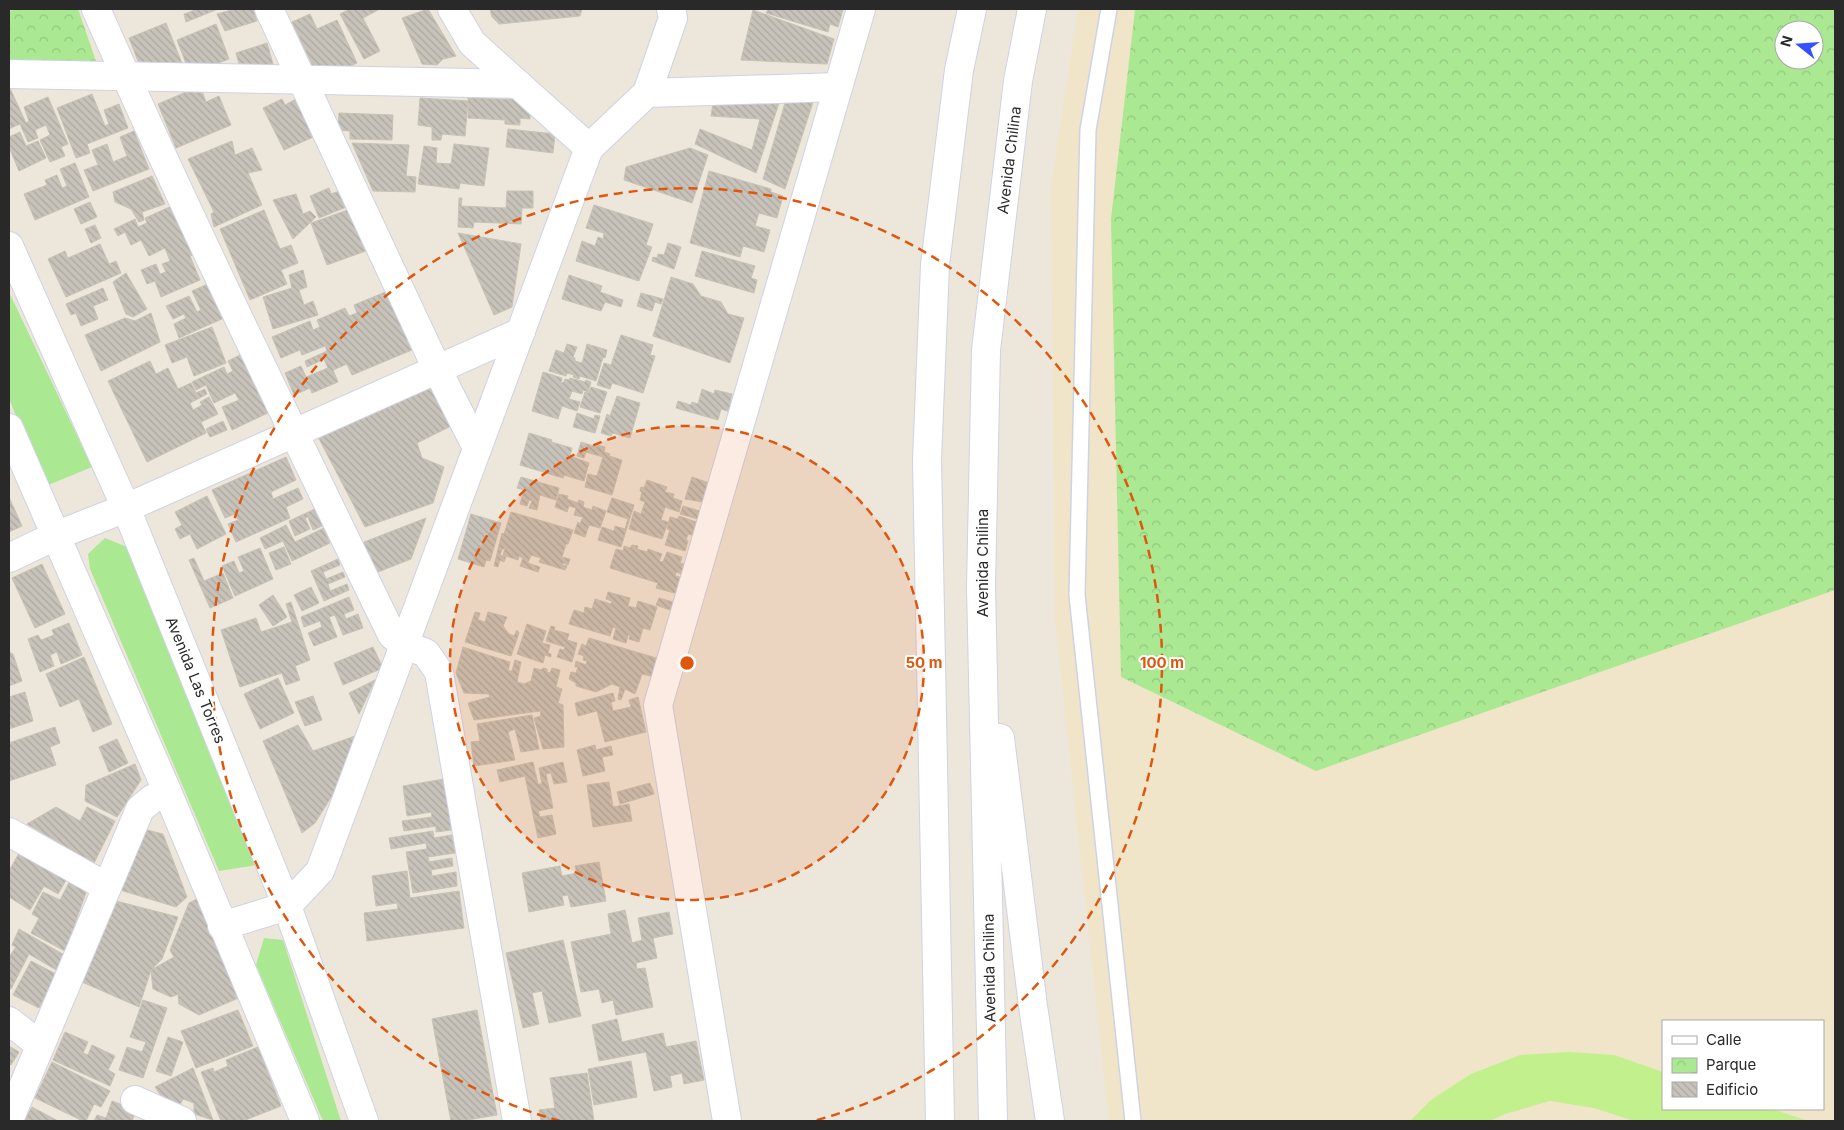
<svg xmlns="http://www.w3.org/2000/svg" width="1844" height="1130" viewBox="0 0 1844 1130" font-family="Inter,sans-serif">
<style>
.education{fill:#f0e5c8;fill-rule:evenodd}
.grass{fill:#abe892}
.park{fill:url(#park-crowns);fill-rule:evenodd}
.pitch{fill:#c1f08d}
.building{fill:url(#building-back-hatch);stroke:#c8c2b4}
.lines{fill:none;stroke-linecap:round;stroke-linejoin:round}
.service-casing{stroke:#cfd2e4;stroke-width:18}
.minor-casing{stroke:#cfd2e4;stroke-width:30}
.tertiary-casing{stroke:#cfd2e4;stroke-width:30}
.secondary-casing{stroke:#cfd2e4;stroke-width:30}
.service{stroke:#fff;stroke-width:15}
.minor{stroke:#fff;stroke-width:28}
.tertiary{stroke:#fff;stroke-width:28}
.secondary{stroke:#fff;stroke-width:28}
.ring{fill:none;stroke:#de570d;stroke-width:2.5;stroke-dasharray:9 6}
.labels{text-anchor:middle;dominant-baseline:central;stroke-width:4;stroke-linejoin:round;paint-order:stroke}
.street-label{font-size:15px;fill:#292929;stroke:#fff}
.centre{fill:#de570d;stroke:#fff;stroke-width:2.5}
.ring-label{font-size:15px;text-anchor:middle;font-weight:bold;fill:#de570d;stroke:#fff;stroke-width:4;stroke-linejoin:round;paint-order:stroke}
</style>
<defs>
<pattern id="park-crowns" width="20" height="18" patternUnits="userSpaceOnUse" patternTransform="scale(1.25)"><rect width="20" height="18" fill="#abe892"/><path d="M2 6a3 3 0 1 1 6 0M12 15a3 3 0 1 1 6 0" fill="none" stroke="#93c77e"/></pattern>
<pattern id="building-back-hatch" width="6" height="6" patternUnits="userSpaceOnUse" patternTransform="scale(1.25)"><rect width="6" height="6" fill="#c8c3ba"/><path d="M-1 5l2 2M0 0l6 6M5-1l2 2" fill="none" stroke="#aca8a0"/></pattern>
</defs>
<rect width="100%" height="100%" fill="#ede6da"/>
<path class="education" d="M1078,9H1835V1121H1109L1055,618L1051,189ZM1784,30H1814V60H1784ZM1663,1021H1823V1109H1663Z"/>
<g class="grass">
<polygon points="9,292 92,467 46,486 9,399"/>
<polygon points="105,538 127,547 258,865 219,871 90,569 88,554"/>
<polygon points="264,938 283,940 341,1121 323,1121 256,965"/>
</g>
<g class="park">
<polygon points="17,9 78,9 99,70 9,67 9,11"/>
<path d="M1135,9H1835V590L1316,771L1121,677L1111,219ZM1784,30H1814V60H1784Z"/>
</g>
<polygon class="pitch" points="1569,1052 1614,1055 1663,1072 1663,1109 1772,1109 1809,1121 1634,1121 1594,1108 1550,1101 1505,1114 1490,1121 1410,1121 1431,1100 1471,1074 1520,1055"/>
<g class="building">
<polygon points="198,9 218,9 186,22 184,14"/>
<polygon points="235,9 253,9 257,21 225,31 217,14"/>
<polygon points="350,9 378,10 363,18 380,51 364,59 340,14"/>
<polygon points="428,9 456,56 443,59 437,65 422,64 402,18"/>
<polygon points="483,9 582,9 580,16 499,24 492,17 490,9"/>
<polygon points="768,9 843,9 838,27 830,24 828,32 766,13"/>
<polygon points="753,10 834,39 827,64 741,60"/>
<polygon points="310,14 317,29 337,20 357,63 337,72 334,65 316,73 292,22"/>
<polygon points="166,23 185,71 142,71 129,38"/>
<polygon points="216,24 229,59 190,74 177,40"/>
<polygon points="267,43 273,64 242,74 236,53"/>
<polygon points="9,86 26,123 29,121 24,107 48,97 68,144 61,147 65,156 50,162 40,140 50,135 46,125 35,130 38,138 28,142 20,124 9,129"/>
<polygon points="200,86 206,102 219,96 231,125 176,148 158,104"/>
<polygon points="92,94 105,126 109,124 104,110 119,104 128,128 87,144 90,153 76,158 57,108"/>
<polygon points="787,96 814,99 785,189 763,179"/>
<polygon points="300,97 320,134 284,150 263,108 282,99 285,105"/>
<polygon points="714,97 780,100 756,173 695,144 700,129 752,150 760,119 711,116"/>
<polygon points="420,98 468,101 465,136 442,134 441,140 432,140 432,127 418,125"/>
<polygon points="468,98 530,100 530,119 520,118 520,125 505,124 505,120 468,118"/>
<polygon points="339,113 393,115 392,140 350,139 350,131 338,130"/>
<polygon points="508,129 555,134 553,153 506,147"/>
<polygon points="134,131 149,169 93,191 84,170 98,165 92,150 107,144 113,162 127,156 120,137"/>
<polygon points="20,132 26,146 38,141 46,158 19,171 9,147 9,137"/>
<polygon points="232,141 235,155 252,148 262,170 248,173 262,205 214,227 211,214 214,212 188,159"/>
<polygon points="352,143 409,145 406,176 416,177 415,192 373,191"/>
<polygon points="454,144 489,148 484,186 460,183 459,189 418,184 424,146 437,148 436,163 451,164"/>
<polygon points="690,148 708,155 692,203 624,180 626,167"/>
<polygon points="75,163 89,197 35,220 24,194 47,185 45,180 57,175 62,188 67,186 60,169"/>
<polygon points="709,171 771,189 771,192 783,196 777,218 759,213 755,226 770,230 764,252 743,246 740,257 690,243"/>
<polygon points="152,176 165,204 142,212 144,220 139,222 131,209 115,202 113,192"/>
<polygon points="329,188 331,194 348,188 354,204 319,218 310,196"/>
<polygon points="507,191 533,191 533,208 522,208 521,224 474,222 473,228 458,227 459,198 462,198 461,206 506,208"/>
<polygon points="296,194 303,214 310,211 316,217 293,239 273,200"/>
<polygon points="90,202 97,217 81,224 74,209"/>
<polygon points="174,205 196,254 190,256 200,280 161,297 155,281 147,284 141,270 156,264 160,274 166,272 162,264 170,261 165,248 149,256 141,240 131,245 125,232 118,236 114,229 135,219 138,227 147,223 145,218"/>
<polygon points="594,205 653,224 646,245 652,247 639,281 576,261 582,241 595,246 598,237 603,239 604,233 586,228"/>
<polygon points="359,206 374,248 327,265 311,223"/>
<polygon points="264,210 280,249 291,245 298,263 281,270 287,284 250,300 220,229"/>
<polygon points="95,225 101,238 91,243 85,229"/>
<polygon points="458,233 521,244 512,307 494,315"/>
<polygon points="668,243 681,247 674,269 652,261 653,257 657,258 658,254 664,255"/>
<polygon points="100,244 109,264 116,261 121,273 66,297 48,259 65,251 68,258"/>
<polygon points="702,251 755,266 751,278 757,280 754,293 695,276"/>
<polygon points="303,270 307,287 299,290 304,305 313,301 318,315 273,329 263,297 292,288 289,275"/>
<polygon points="126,273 147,309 133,317 126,314 113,282"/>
<polygon points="569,275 602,286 600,292 623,300 621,307 605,302 601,311 562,299"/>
<polygon points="671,277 693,284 701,296 721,302 728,314 744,318 730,363 653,336"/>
<polygon points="208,284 224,318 179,338 174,324 186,318 184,314 173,319 166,306 189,296 197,312 201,310 192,291"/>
<polygon points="103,288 108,300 93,306 98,319 81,326 76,313 71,315 66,304"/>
<polygon points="395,288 419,347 352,375 347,364 333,370 338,382 312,393 310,388 294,395 285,373 301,366 306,377 328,368 324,359 307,367 305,361 327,351 325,346 302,355 300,350 281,358 272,337 310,321 313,330 320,327 317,320 345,308 349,316 357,313 354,305"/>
<polygon points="641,293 663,299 661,304 655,302 652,311 637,306"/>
<polygon points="151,313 160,342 101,371 85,335 125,318 135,321"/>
<polygon points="212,327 226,363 194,376 187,357 172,363 165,345"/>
<polygon points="621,335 653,345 650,355 655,356 643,393 612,383 610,389 597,385 604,363 611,365"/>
<polygon points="567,344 577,347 573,357 575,358 575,361 582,363 587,344 607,350 605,358 603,357 596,381 580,376 579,379 573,377 574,375 567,373 566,376 549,371 556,350 564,353"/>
<polygon points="246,352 272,411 232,430 222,407 239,400 235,393 214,403 206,385 196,390 192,382 224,367 227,374 233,371 228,361"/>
<polygon points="150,361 156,374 168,368 178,389 191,383 196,393 205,389 207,394 190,403 193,410 202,405 200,402 209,397 218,414 201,422 206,433 147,462 108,381"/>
<polygon points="543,372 562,378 561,382 563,383 565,379 569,380 570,378 585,382 586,380 591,382 588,392 583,390 582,394 572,391 569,399 580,402 577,411 562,406 558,419 532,411"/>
<polygon points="435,381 455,424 417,443 422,458 444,467 433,503 365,527 316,433"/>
<polygon points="591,387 607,392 600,413 580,407 585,392 589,393"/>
<polygon points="702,389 714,394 715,390 732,394 730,403 733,404 730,412 721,409 718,420 676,408 678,401 691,405 692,402 698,404"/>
<polygon points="617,396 640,403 630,438 612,433 611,436 601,433 607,414 610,416"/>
<polygon points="577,413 594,419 595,415 600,416 595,433 573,427"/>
<polygon points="223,421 227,430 210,437 206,429"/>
<polygon points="529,433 552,440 551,442 572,448 570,456 589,463 584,481 564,475 563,478 520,465"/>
<polygon points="581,442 597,447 597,445 605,447 604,452 610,454 609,456 622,460 612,495 585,487 588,474 597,476 603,457 586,452 584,458 577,456"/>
<polygon points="286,457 296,480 271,492 273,499 298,488 303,499 286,507 290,518 236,542 228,524 238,520 235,514 225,518 212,490"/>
<polygon points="521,477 559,488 556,500 540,495 537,510 529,508 532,501 529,500 527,506 520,504 524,490 517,488"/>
<polygon points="692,477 709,483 703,502 685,499"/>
<polygon points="647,480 667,487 665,492 674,494 673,498 682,501 679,512 665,507 661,520 668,522 662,539 629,529 634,511 641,514 645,502 640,500 642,492 640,491 641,487 644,488"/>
<polygon points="559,494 568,496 567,499 578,503 579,500 584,502 583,507 592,510 593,506 606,511 600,528 589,525 585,537 574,533 578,522 580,524 583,517 574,515 576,508 569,506 567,512 555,507"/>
<polygon points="207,496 226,534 197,549 190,534 180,539 175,529 182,525 175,512"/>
<polygon points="9,497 22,526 9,532"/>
<polygon points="612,498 634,505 621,547 598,540 602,527 614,531 615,526 625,529 628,519 607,512"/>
<polygon points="683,506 700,511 698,519 680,514"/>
<polygon points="319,507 326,524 313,530 308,517 305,518 310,529 295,536 289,521"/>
<polygon points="511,512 573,530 568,544 566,544 562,557 570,559 568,565 563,563 562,565 567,566 565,570 539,562 541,558 531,555 528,563 540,567 538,572 520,566 523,558 519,556 518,560 503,555 505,549 502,549 500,555 506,557 504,562 500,560 498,567 494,566 502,533 504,534"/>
<polygon points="471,514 501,523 490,561 486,560 484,567 458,559"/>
<polygon points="679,516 696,522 692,535 688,534 686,540 688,541 685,551 665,545 670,530 667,529 670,517 678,519"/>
<polygon points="426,518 411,559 373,574 359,544"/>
<polygon points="286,525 295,542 324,528 330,543 292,561 283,541 265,549 260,538"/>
<polygon points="632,545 638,546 637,549 647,552 648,549 662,554 659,561 663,562 667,552 682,557 680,563 688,565 685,575 676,572 675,576 683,578 678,594 656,588 658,583 610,568 616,549 623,551 624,546 630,548"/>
<polygon points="284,547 291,564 276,570 269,553"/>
<polygon points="260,548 273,579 235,596 222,566 234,561 239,573 244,571 238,557"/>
<polygon points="194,558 204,581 223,573 233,598 210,608 189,560"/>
<polygon points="338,559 340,565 323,572 326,579 343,572 345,577 328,584 330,591 347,584 349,590 324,601 311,571"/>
<polygon points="42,564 65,614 35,628 12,578"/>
<polygon points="311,587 319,603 302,611 294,595"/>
<polygon points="608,592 630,598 628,606 636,608 638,601 657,607 650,630 643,628 639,642 629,639 630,636 628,635 626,643 613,639 616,628 613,627 610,636 569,624 574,610 584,613 585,607 592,609 595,599 611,604 612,601 606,599"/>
<polygon points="273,595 287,617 273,626 259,605"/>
<polygon points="349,597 354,610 344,614 346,619 358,614 363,628 343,635 335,615 329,617 337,637 314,646 308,633 322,627 320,621 304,627 301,617"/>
<polygon points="659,598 673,602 670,610 656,605"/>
<polygon points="291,602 310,660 295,666 300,680 286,685 282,673 240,687 221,630 256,618 261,632 292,622 286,604"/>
<polygon points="475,612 480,613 478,620 485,622 488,612 507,617 503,626 509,634 514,636 517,630 519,633 511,656 465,642"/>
<polygon points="69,623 82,655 61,664 57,652 50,655 54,666 40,672 28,639 38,635 41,640 54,635 52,630"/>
<polygon points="527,624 546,631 542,643 550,645 548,653 551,654 551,657 545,655 543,663 517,654"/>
<polygon points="551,626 555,627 554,630 569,634 567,640 577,643 572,662 557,657 560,649 564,650 565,647 546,641"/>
<polygon points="589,638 663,660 659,678 642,674 635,694 625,689 621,700 618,699 620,687 612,684 596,692 576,686 576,683 569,679 571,672 576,673 578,667 575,667 576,661 586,665 587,661 583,660 584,656 578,654 582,644 586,646"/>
<polygon points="373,647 383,668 343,685 334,663"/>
<polygon points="463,647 510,662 508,671 512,671 515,660 521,662 517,682 524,684 531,681 534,668 541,670 543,668 547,669 547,672 550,673 552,668 560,670 556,687 562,689 558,703 563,705 564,747 543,749 534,718 541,716 540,711 474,720 468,703 490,697 489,694 464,693 456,673"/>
<polygon points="9,652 13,654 22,681 9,686"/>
<polygon points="84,657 112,724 93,732 79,699 60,707 46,674"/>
<polygon points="278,678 294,713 260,729 244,694"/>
<polygon points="375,680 359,714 349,693"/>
<polygon points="25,692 33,721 9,729 9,697"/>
<polygon points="613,693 615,701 611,702 613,711 631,707 629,700 638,697 646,732 605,742 597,711 578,716 575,703"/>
<polygon points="313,696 322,720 305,726 295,702"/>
<polygon points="532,715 539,749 521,752 515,729 508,732 515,760 474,766 471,742 480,741 477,724"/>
<polygon points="298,725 313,751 355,736 340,783 315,823 302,833 263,741"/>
<polygon points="55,727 60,743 50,747 56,765 9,781 9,743"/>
<polygon points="117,739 128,763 109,772 99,747"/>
<polygon points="595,745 596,750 611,746 613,755 602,757 605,771 583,776 577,750"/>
<polygon points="533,762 538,784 542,784 539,768 563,762 567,782 554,784 551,773 546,774 553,808 538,811 540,817 552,815 556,834 538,838 525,776 500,782 497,770"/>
<polygon points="135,764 141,780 117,817 85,801 86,785"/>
<polygon points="444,779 452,830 436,832 436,826 404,831 402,821 432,817 431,812 407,816 403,786"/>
<polygon points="609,782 613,807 629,804 632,821 593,827 587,785"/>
<polygon points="650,783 654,794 620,804 617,792"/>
<polygon points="56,807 80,821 87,807 115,821 94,863 27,824"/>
<polygon points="143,829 163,834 187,897 176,907 120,890"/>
<polygon points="433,831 434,838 452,835 455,853 428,857 429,862 452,858 453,866 431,870 432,876 456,872 457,886 413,893 406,852 427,849 426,843 391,849 389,838"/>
<polygon points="23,846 70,873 58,894 44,886 30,910 9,897 9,871"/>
<polygon points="599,862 606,901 571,907 568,895 562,896 564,905 529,912 522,873 560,866 562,876 577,873 575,866"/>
<polygon points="407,871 410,898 459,891 464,928 367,941 364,913 398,909 397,903 376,906 372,876"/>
<polygon points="71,879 88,887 65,951 31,933 39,918 32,914 43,892 60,900"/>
<polygon points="197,899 243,996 199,1015 179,1004 178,994 171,997 153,989 151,970 174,957 170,950 189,903"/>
<polygon points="116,901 178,917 162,959 151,970 139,1007 82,982"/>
<polygon points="625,910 632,943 642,940 638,918 669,912 673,934 653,938 657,958 636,963 637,969 645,968 653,1007 616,1015 613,1000 602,1003 599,989 581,992 571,942 611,934 608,914"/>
<polygon points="19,929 66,956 58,971 29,954 11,989 9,988 9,957 16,947 12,945"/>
<polygon points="563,940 581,1016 549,1023 542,991 532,993 539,1024 523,1028 506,953"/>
<polygon points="31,961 56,974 39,1008 13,995"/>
<polygon points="143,1000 167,1008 143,1078 119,1070 127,1047 142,1052 146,1042 130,1037"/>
<polygon points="238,1010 253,1046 196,1068 181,1031"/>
<polygon points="477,1010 497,1115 461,1121 451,1121 432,1019"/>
<polygon points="617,1019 622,1042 663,1033 666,1047 696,1041 704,1080 684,1084 682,1073 670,1076 672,1087 654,1091 646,1052 599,1061 592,1025"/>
<polygon points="65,1032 88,1042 83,1053 88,1055 92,1045 115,1056 108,1070 115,1074 110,1086 53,1060"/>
<polygon points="168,1037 183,1042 171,1076 156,1071"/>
<polygon points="9,1046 19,1052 11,1065 9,1064"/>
<polygon points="258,1047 281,1106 243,1121 221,1121 201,1072 213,1068 214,1072 228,1066 226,1060"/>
<polygon points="631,1061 637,1097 594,1105 588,1069"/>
<polygon points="52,1062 110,1091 101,1107 94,1104 86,1121 83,1121 35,1098"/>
<polygon points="193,1068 213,1120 194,1114 194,1103 183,1099 180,1105 162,1097 155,1087"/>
<polygon points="587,1073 594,1121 541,1121 539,1110 555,1108 550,1078"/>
<polygon points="112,1101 136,1110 132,1121 126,1119 125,1121 94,1121 97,1115 106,1118"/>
<polygon points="32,1107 58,1121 24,1121"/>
</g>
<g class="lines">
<g class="service-casing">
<polyline id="service" points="1109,9 1088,130 1077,595 1133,1121"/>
</g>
<g class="minor-casing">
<g id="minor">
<path d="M96,9C189,220 291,427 392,635L405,645L426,653L439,672L517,1121"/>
<polyline points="269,9 437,369 477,448"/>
<polyline points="452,9 472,43 589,148"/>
<polyline points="9,74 518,84"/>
<polyline points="647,93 838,87"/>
<polyline points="9,558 55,536 126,508 521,332"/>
<polyline points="9,832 107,887"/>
<polyline points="222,926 287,906 320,871 589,148 647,93 673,18 671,9"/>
<polyline points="9,1021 40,1045"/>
<polyline points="135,1100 182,1121"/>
<polyline points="9,1120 140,809 152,799 167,791"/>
<polyline points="727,1121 658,705 861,9"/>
</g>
</g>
<g class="tertiary-casing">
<g id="tertiary">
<polyline points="9,246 126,508 287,906 364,1121"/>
<polyline points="9,428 167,791 305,1121"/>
</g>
</g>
<g class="secondary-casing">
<g id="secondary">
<polyline points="1000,738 1033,1006 1050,1121"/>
<polyline points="940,1121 927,460 935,265 959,70 972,9"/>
<polyline points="993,1121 981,587 986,350 1018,81 1032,9"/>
</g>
</g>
<use href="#service" class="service"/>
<use href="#minor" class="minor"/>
<use href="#tertiary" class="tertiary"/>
<use href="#secondary" class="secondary"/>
</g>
<circle cx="687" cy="663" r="237" fill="#de570d" fill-opacity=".12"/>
<g class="ring">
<circle cx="687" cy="663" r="237"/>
<path d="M560 1121A475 475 0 1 1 814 1121"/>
</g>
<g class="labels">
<g class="street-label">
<text transform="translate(1009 160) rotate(-83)">Avenida Chilina</text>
<text transform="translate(982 563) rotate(-90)">Avenida Chilina</text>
<text transform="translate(196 680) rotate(68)">Avenida Las Torres</text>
<text transform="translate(989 968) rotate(-91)">Avenida Chilina</text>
</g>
</g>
<circle cx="687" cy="663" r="8" class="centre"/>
<g class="ring-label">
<text x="924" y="668">50 m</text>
<text x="1162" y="668">100 m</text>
</g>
<rect width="1844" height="1130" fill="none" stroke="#292929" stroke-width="20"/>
<rect x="1662" y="1020" width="162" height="90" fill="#ffffff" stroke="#a9a9a9"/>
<rect x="1672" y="1036" width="25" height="8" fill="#ffffff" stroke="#a9a9a9"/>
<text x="1706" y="1045" font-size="15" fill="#292929">Calle</text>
<rect x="1672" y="1058" width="25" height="15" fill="url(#park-crowns)" stroke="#a9a9a9"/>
<text x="1706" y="1070" font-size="15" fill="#292929">Parque</text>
<rect x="1672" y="1082" width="25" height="15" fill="url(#building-back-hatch)" stroke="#a9a9a9"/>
<text x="1706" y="1095" font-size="15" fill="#292929">Edificio</text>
<g transform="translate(1799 45) rotate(287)"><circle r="24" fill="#ffffff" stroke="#a9a9a9"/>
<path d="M0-4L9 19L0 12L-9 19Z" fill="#3551ff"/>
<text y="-8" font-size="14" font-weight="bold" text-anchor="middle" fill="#292929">N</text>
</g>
</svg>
